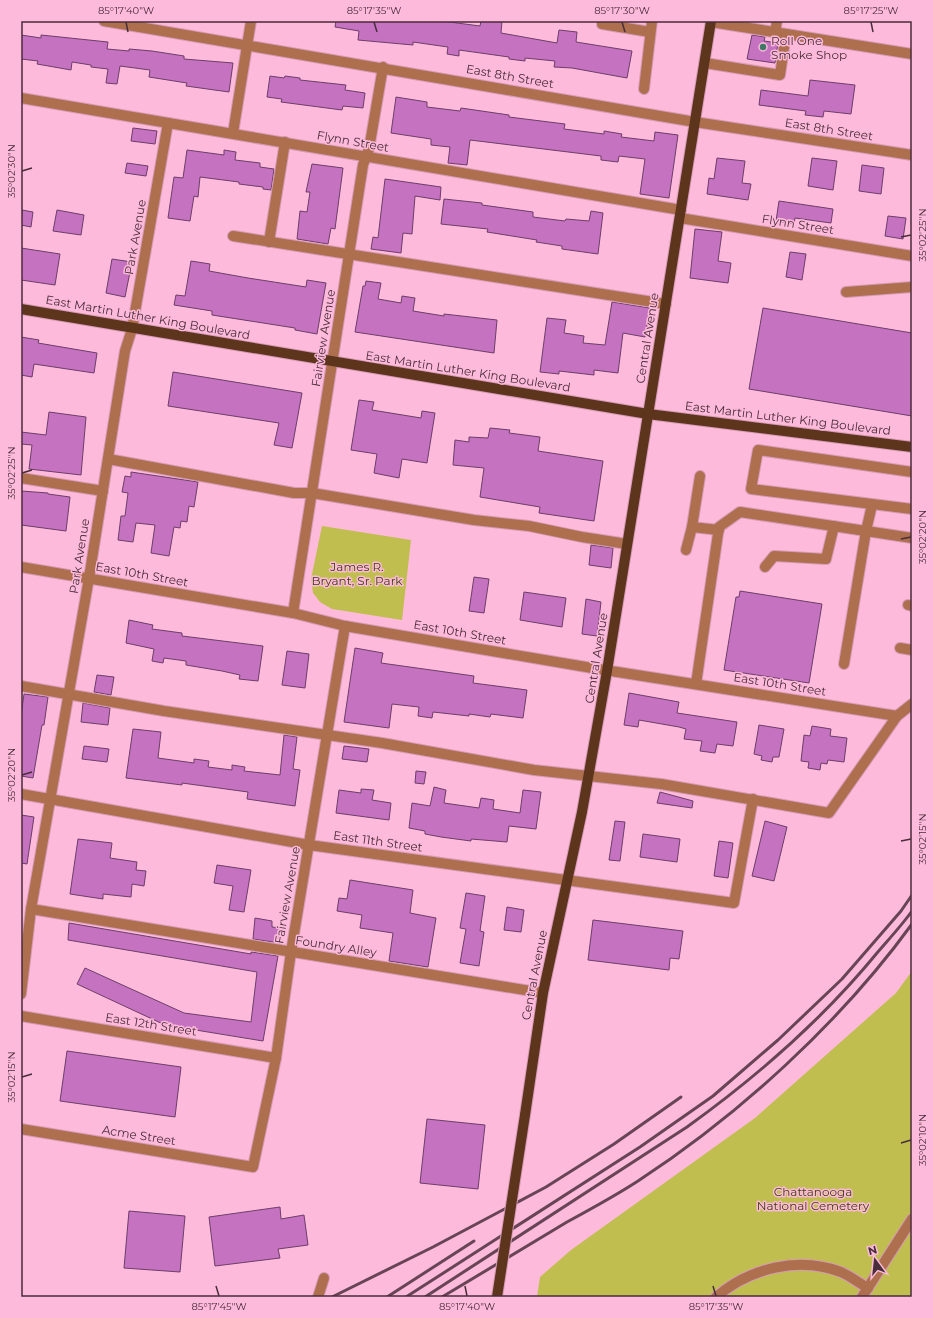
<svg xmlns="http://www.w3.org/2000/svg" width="933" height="1318" viewBox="0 0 933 1318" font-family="Montserrat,sans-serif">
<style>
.green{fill:#bfbe4e}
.building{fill:#c572c1;stroke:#6c3e69}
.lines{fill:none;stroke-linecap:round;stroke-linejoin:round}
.minor-casing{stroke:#d69bb7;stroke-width:12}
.major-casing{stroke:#d69bb7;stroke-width:12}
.minor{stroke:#ae6f4e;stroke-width:10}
.major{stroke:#5d341c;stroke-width:10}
.rail{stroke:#674556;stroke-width:3}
.major-bridge-casing{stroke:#d69bb7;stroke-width:12;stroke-linecap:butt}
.major-bridge{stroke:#5d341c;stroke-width:10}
.ticks{fill:none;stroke:#482d3a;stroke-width:1.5}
.poi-dot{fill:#3d7a65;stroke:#febada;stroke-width:1.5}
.labels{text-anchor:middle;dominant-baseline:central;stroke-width:3;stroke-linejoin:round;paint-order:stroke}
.poi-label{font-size:12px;fill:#482d3a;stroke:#febada;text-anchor:start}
.street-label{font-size:12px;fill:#482d3a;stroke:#febada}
.park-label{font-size:12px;fill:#3e3e09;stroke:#febada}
.neatline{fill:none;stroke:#482d3a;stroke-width:1.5}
.ticks-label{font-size:10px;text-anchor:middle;fill:#482d3a}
</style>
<rect width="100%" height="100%" fill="#febada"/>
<g class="green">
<polygon points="322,526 411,540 402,620 332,609 320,602 313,593 311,579"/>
<polygon points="912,971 912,1297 537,1297 540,1277 571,1250 755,1118 896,993"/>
</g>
<g class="building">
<polygon points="336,21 442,21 480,26 481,21 502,21 501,33 557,43 559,30 577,32 576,42 632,51 627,78 572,68 554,67 555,61 525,58 525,61 509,59 509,57 459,50 459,56 447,54 448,47 413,42 413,45 358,40 359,31 335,27"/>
<polygon points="21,35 41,38 41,35 108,42 107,49 129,51 129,49 152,51 184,56 184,59 233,63 229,92 186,86 187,83 149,77 150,70 120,66 117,84 106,83 108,69 91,67 91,65 72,62 71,70 37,64 38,61 21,59"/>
<polygon points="752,35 765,37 764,41 778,43 775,63 747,59"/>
<polygon points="270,76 284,78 285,76 300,78 300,80 346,85 345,90 365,93 363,108 343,106 342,110 281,102 282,99 267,97"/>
<polygon points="810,80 855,85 851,114 824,111 823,117 805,115 806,111 759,105 761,90 808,96"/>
<polygon points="396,97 427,102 427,107 460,111 461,108 509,115 509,117 565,124 564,129 604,134 604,131 622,134 621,137 654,141 655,132 678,135 669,198 640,194 645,159 619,156 618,162 601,160 601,156 470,140 467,165 448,163 450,147 431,145 431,139 391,133"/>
<polygon points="133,128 157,131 155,144 131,141"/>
<polygon points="187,150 224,155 224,150 236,152 235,160 260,163 260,167 274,169 271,190 263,189 263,187 239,184 239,182 200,177 198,197 194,196 190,221 168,218 174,177 183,178"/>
<polygon points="717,158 745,161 742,183 751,184 748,200 707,194 709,178 714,179"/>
<polygon points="812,158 837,161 833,190 808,186"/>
<polygon points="127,163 148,166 146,176 125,173"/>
<polygon points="312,164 343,168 335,229 331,228 328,244 297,239 300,211 307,212 310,192 306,192"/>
<polygon points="862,165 884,168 881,194 859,191"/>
<polygon points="385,179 441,187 440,200 415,196 412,234 403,233 401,253 371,249 373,237 378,238"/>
<polygon points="444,199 482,203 482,205 533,212 533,217 565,221 566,219 589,221 591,211 603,213 598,254 562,249 562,246 536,242 537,240 487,232 488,229 441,224"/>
<polygon points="779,201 833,209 831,223 795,218 794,224 776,221"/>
<polygon points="22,210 33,212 31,227 21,225"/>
<polygon points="57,210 84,215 81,235 53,231"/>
<polygon points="888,216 906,218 903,239 885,236"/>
<polygon points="695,229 722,232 718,261 731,263 728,283 690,278"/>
<polygon points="21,248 60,254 55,285 21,280"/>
<polygon points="790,252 806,254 802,280 786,277"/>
<polygon points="112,259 132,262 125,297 106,293"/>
<polygon points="191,261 210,264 209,271 248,278 306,287 307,280 326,283 317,334 295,330 295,328 212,315 212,311 174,305 176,295 185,296"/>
<polygon points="366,281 381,283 378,299 401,303 402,296 415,298 413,311 444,316 444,314 497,320 494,353 355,332 363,286 365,286"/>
<polygon points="612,302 650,308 645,337 623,333 618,373 594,370 594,375 559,371 559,374 540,372 547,318 566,320 564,333 584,336 583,343 605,345"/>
<polygon points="763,308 912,333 912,416 749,389"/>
<polygon points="21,337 39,340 38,343 97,353 94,373 34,364 32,377 21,375"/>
<polygon points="173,372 302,393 292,448 274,445 279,423 168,406"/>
<polygon points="359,400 374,402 372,410 421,418 422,411 435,413 427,463 402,459 399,478 374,473 377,454 351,450"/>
<polygon points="49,412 86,417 81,475 29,469 32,445 21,444 21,432 46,435"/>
<polygon points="490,428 510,430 509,433 540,437 538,451 603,461 594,521 539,513 540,507 480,497 484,468 453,465 455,440 469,442 469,437 488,438"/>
<polygon points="131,472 198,482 194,507 189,506 187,522 181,521 180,528 174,527 169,556 151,553 155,525 136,523 133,542 118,540 121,516 125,516 128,493 122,492 125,476 131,477"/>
<polygon points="21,491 48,493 48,494 70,497 66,531 21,525"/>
<polygon points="591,545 613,548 611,568 589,565"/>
<polygon points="474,577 489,579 484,613 469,611"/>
<polygon points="740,591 822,604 809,683 724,670 736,597 739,597"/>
<polygon points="524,592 566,598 562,627 520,620"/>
<polygon points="586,599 601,602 597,636 582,634"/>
<polygon points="129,620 153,625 152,629 182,633 182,636 263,646 258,681 239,679 240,675 222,671 186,665 186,661 164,658 163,663 152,661 154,649 126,643"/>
<polygon points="355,648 383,653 381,663 474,676 473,683 527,690 523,718 491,714 490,717 469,714 469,716 433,712 432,718 418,716 419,707 392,704 389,728 344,722"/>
<polygon points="287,651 309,654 305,688 282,685"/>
<polygon points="97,675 114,677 111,695 94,692"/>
<polygon points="629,693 679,702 677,713 737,722 733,746 717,744 715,753 700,751 702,741 684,739 686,729 679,727 639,720 638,727 624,725"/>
<polygon points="24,694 48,697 44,725 42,725 33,778 21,776 21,716"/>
<polygon points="83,703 110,708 108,725 81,722"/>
<polygon points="759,725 784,729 779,757 773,757 772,762 761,760 762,756 754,754"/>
<polygon points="812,726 831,729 830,736 847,738 844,762 828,760 827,764 821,763 820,770 808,768 809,762 801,761 804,735 810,736"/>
<polygon points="133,729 161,732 158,758 194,763 194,759 209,761 208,767 232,770 232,765 245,767 244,771 280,775 284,735 297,737 293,769 300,770 295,806 247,799 248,792 182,783 182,785 126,778"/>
<polygon points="84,746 109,749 107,762 82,759"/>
<polygon points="344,746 369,749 367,762 342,759"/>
<polygon points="416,771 426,772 424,784 415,783"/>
<polygon points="434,787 446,790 444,803 479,808 481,798 494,800 493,809 520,813 523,790 541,792 536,829 509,826 507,842 471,839 471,841 441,837 425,834 425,831 409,828 412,803 430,806"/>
<polygon points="361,789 374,790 372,800 391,803 389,820 336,813 339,790 361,793"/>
<polygon points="660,792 693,801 692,808 657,803"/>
<polygon points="21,815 34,817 27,864 21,863"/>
<polygon points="615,821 625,822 620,861 609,860"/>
<polygon points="765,821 787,827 774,881 752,876"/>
<polygon points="643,834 680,839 677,862 640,857"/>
<polygon points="78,839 112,843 110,858 137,862 136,870 146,871 144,886 132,884 131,897 103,894 103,899 70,894"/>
<polygon points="719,841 733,843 728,878 714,876"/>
<polygon points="217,865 251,870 244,912 229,910 233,886 214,883"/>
<polygon points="350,880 413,890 410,913 436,918 428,967 389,961 393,933 360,928 362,915 337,911 339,898 347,899"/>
<polygon points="466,893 485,896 480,931 484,932 479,966 460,963 466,929 460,928"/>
<polygon points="507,907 524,910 521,932 504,930"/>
<polygon points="255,918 272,921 272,927 282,928 280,943 253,939"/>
<polygon points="593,920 683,931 679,959 670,958 669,970 588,960"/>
<polygon points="69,923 251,954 251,952 278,956 263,1041 165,1025 77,984 85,968 184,1013 251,1022 257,972 68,940"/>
<polygon points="67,1051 181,1067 175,1117 60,1101"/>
<polygon points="427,1119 485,1125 478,1189 420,1183"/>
<polygon points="280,1207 281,1219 304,1215 308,1245 278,1249 280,1258 215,1266 209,1217"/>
<polygon points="129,1211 185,1216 180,1272 124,1268"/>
</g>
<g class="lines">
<g class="minor-casing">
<g id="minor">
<polyline points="104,21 695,122 912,155"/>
<polyline points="602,21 602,24 650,32"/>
<polyline points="711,22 912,54"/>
<polyline points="775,33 777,21"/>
<polyline points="705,63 780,75 786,34"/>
<polyline points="644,89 652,21"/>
<polyline points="21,98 681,210"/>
<polyline points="233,133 251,21"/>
<polyline points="680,218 912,256"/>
<polyline points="233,236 666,304"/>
<polyline points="269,242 285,142"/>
<polyline points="846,292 912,287"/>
<polyline points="108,459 294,493 312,493 474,520 529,526 582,537 627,544"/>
<polyline points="912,472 758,450 751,489 912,509"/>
<polyline points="700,476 692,527 719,530"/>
<polyline points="21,478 103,491"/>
<polyline points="872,505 866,531 912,538"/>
<polyline points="686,550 692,527"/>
<polyline points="21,567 293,613 345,626 592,668 897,716"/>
<polyline points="765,567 774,556 826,559 834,526"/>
<polyline points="908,605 912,606"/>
<polyline points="293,613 363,165 369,149 383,67"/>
<polyline points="900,648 912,650"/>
<polyline points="696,684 719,527 740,512 866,531 844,664"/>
<polyline points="21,686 164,711 382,743 534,770 661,784 829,813 897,716 912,704"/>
<polyline points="21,794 309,845 734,903 753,799"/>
<polyline points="31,909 543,993"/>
<polyline points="21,994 31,909 89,578 125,351 132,329 168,123"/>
<polyline points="21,1016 276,1058"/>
<polyline points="21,1129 253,1167 276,1058 291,952 345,626"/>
<polyline points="318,1297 324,1278"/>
<path d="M716,1297C750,1268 798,1256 841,1272C850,1276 859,1283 868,1288"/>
<polyline points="862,1297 912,1219"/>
</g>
</g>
<g class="major-casing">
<g id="major">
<polyline points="21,309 648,414 912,447"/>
<polyline points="525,1115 543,993 582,812 607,671 711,21"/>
</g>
</g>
<use href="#minor" class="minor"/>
<use href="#major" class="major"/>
<g class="rail">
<polyline points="332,1297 433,1247 546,1187 614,1144 681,1097"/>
<polyline points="387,1297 474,1241"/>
<polyline points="406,1297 640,1147 713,1096 778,1040 842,979 901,911 912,895"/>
<path d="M425,1297L687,1127C758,1076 822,1020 877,953C889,939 902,925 912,911"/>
<path d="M442,1297C484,1272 525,1247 567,1222C591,1209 615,1196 638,1181C740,1114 840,1023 912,924"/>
</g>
<g class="major-bridge-casing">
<polyline id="major-bridge" points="497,1297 525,1115"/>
</g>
<use href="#major-bridge" class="major-bridge"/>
</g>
<path class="ticks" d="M126,22L128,32M374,22L377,32M622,22L625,32M871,22L873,32M22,171L32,168M901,237L911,235M22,473L32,470M901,539L911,537M22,775L32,772M901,841L911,839M22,1077L32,1074M901,1143L911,1140M216,1286L219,1296M465,1286L467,1296M713,1286L716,1296"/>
<circle class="poi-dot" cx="763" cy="47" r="4"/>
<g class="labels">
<g class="poi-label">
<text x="771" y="40">Roll One<tspan x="771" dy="14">Smoke Shop</tspan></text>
</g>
<g class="street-label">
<text transform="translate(510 76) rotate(10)">East 8th Street</text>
<text transform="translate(829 129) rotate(9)">East 8th Street</text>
<text transform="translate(353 141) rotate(10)">Flynn Street</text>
<text transform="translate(798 224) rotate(9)">Flynn Street</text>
<text transform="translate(135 237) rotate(-80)">Park Avenue</text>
<text transform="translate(148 317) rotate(10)">East Martin Luther King Boulevard</text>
<text transform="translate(323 338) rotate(-81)">Fairview Avenue</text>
<text transform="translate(647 338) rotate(-81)">Central Avenue</text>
<text transform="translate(468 371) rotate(9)">East Martin Luther King Boulevard</text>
<text transform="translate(788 418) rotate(7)">East Martin Luther King Boulevard</text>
<text transform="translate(79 556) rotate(-81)">Park Avenue</text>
<text transform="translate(142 574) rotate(10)">East 10th Street</text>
<text transform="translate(460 632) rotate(10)">East 10th Street</text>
<text transform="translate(596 658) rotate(-81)">Central Avenue</text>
<text transform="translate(780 684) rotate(9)">East 10th Street</text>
<text transform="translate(378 841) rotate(8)">East 11th Street</text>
<text transform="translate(287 895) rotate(-80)">Fairview Avenue</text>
<text transform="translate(336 946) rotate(9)">Foundry Alley</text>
<text transform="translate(534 975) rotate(-79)">Central Avenue</text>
<text transform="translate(151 1024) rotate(9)">East 12th Street</text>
<text transform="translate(139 1135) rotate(9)">Acme Street</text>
</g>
<g class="park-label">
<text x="357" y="566">James R.<tspan x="357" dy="14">Bryant, Sr. Park</tspan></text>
<text x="813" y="1191">Chattanooga<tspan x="813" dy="14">National Cemetery</tspan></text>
</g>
</g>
<rect width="933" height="1318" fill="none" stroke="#febada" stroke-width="44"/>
<g transform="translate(875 1260) rotate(345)" stroke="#febada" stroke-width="3" paint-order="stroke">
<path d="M0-3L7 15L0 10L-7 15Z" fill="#482d3a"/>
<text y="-6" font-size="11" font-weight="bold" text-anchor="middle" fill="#482d3a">N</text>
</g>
<rect x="22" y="22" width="889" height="1274" class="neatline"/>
<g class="ticks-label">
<text x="126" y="14">85°17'40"W</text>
<text x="374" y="14">85°17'35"W</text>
<text x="622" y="14">85°17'30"W</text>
<text x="871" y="14">85°17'25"W</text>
<text transform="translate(11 171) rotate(-90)" y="4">35°02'30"N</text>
<text transform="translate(922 235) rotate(-90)" y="4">35°02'25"N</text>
<text transform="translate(11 473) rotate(-90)" y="4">35°02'25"N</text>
<text transform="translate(922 537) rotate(-90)" y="4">35°02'20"N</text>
<text transform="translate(11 775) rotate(-90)" y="4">35°02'20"N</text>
<text transform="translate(922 839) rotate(-90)" y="4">35°02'15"N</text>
<text transform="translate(11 1077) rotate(-90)" y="4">35°02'15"N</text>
<text transform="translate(922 1140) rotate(-90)" y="4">35°02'10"N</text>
<text x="219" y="1310">85°17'45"W</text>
<text x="467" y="1310">85°17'40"W</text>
<text x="716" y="1310">85°17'35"W</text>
</g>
</svg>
